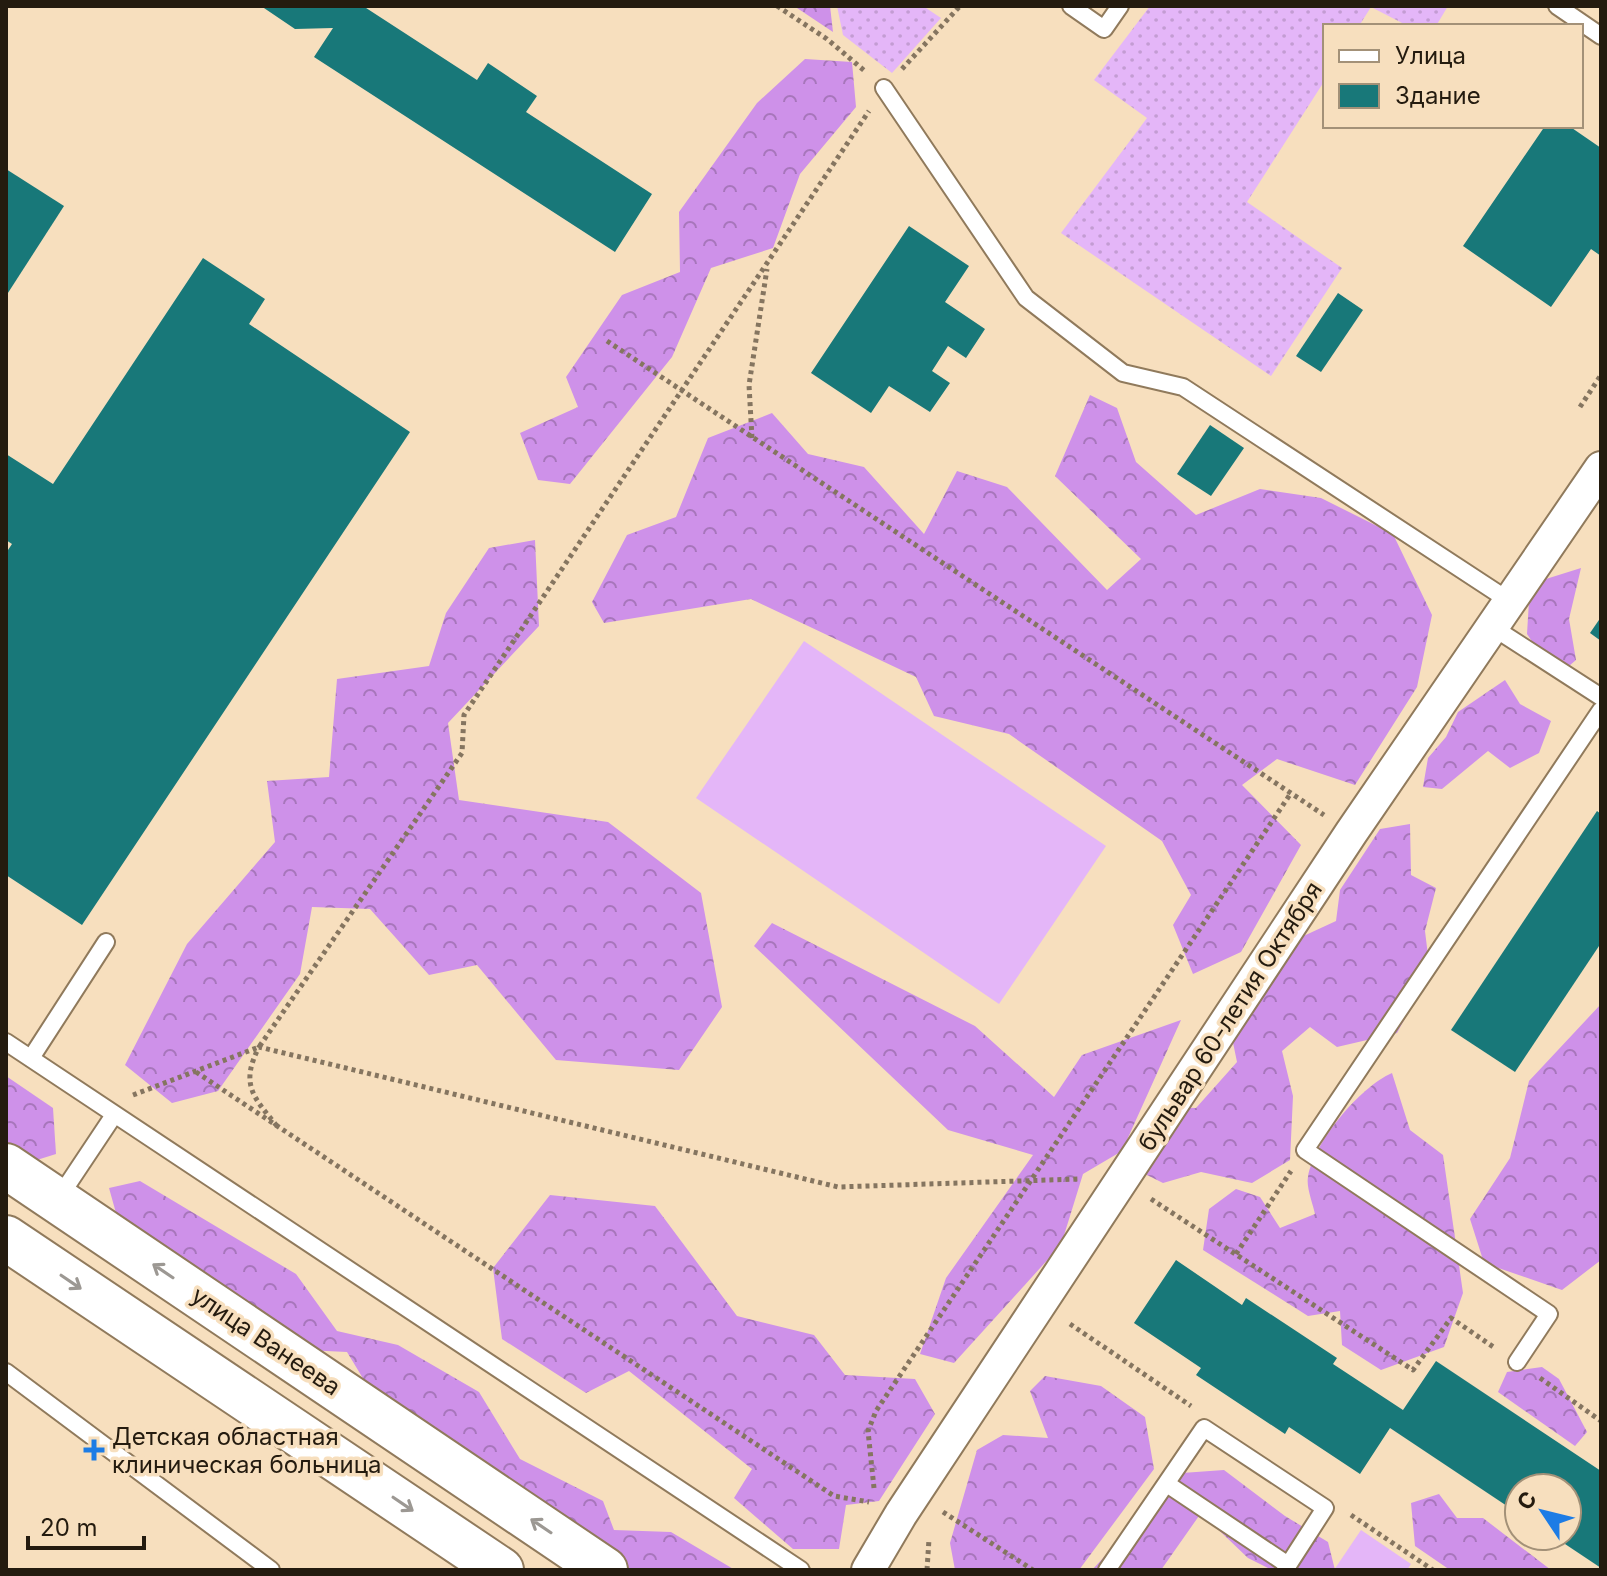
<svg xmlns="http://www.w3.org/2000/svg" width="1607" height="1576" viewBox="0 0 1607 1576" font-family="Inter,sans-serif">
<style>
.grass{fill:url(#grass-dots)}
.forest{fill:url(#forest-crowns)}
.pitch{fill:#e4b6f8}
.building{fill:#187879}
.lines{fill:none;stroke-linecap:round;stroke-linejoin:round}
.lane-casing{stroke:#907a5c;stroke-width:20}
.street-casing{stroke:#907a5c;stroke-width:36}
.secondary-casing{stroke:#907a5c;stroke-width:48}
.path{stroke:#857560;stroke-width:5;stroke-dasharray:4 4;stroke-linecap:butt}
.lane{stroke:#fff;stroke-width:16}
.street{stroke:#fff;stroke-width:32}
.secondary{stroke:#fff;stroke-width:44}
.oneway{stroke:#9c9893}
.poi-dot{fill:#1d7ce5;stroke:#f7dfbe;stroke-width:3}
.labels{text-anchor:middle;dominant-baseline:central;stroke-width:7;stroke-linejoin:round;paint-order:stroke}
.street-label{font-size:24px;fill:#241b0f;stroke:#f7dfbe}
.poi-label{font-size:24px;fill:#241b0f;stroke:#f7dfbe;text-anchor:start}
</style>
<defs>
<pattern id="grass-dots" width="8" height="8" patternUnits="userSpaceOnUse" patternTransform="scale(2)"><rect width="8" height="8" fill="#e4b6f8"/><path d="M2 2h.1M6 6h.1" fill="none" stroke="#c39cd3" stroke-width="1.8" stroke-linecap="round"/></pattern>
<pattern id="forest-crowns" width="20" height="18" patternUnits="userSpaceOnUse" patternTransform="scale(2)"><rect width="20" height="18" fill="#ce91e9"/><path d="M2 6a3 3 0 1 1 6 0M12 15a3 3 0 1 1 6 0" fill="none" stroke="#a776bb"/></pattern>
</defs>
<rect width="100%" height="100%" fill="#f7dfbe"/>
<g class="grass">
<polygon points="837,6 923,6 941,18 892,73 843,35"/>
<polygon points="1150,6 1448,6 1436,26 1408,26 1371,7 1359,26 1325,26 1325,80 1247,202 1342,268 1271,376 1061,233 1147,118 1094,80"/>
</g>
<g class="forest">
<polygon points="794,6 830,6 833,32"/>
<polygon points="805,59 852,62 856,107 800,174 773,248 711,268 672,357 570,484 538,480 520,433 578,407 566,377 622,295 680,272 679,212 757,103"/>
<polygon points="1090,395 1117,408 1136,462 1196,515 1260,489 1321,498 1393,534 1432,615 1417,687 1355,785 1277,759 1242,785 1301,845 1241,952 1193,974 1173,925 1191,895 1162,841 1009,734 934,716 916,677 751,599 604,623 592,602 627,535 676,517 708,438 772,413 808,454 864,467 924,534 957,471 1007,487 1107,590 1141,559 1055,476"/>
<polygon points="535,540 539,626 448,723 459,800 608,822 701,893 722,1007 679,1070 556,1060 477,965 429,975 370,909 312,907 300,974 218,1091 172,1103 125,1065 187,944 275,842 267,781 329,777 337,679 429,666 446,613 489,548"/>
<polygon points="1581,568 1569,619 1576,660 1556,677 1527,634 1530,584"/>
<polygon points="1505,680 1520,704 1551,721 1539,753 1510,768 1488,751 1442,789 1423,787 1428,758 1446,737 1458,712"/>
<polygon points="1410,824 1411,875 1436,888 1425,931 1430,972 1397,1033 1337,1047 1310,1027 1282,1051 1293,1096 1290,1160 1252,1183 1201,1172 1163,1183 1137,1170 1159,1107 1196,1108 1237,1062 1230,1028 1284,945 1336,921 1340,890 1380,829"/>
<polygon points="772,923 975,1026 1054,1097 1082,1055 1181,1020 1122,1151 1083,1174 1061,1245 954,1363 920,1354 946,1278 1033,1155 948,1130 754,946"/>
<polygon points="1601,1004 1601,1260 1562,1290 1484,1263 1470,1219 1510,1158 1529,1081"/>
<path d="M1392,1073L1410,1130L1443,1155L1463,1293L1444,1347L1381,1370L1342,1345L1340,1311L1308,1316L1203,1250L1209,1209L1236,1189L1260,1197L1280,1228L1315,1214C1313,1204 1306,1187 1308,1177C1314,1142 1360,1087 1392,1073Z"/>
<polygon points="6,1076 53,1108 56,1154 21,1165 6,1156"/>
<polygon points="140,1181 296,1274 337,1331 398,1345 479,1392 520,1459 603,1501 614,1530 671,1532 735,1570 630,1570 609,1546 384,1413 347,1352 305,1350 121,1231 109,1188"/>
<polygon points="550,1195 655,1206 737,1316 814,1335 845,1375 915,1379 935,1414 879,1501 846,1505 839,1549 793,1549 734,1498 752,1469 629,1371 586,1393 502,1339 493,1268"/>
<polygon points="1542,1367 1559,1379 1587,1432 1575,1446 1498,1392 1507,1372"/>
<polygon points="1045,1376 1101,1386 1145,1417 1154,1469 1079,1570 955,1570 950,1543 977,1450 1003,1435 1048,1438 1030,1391"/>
<polygon points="1224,1470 1285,1516 1328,1542 1335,1570 1272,1570 1248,1558 1201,1513 1161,1570 1092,1570 1182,1473"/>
<polygon points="1439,1494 1457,1518 1483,1518 1551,1570 1450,1570 1415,1546 1411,1503"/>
</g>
<g class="pitch">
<polygon points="804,641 1106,846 999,1004 696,798"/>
<polygon points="1361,1530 1411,1564 1407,1570 1334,1570"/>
</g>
<g class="building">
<polygon points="261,6 363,6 477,80 488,63 537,96 526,112 652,194 615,252 314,57 333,28 295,29"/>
<polygon points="1545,126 1569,126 1601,148 1601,256 1591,249 1551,307 1463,246"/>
<polygon points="6,169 64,206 6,296"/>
<polygon points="909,226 969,266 945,302 985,329 966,358 948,346 932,371 950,383 930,412 889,386 871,413 811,373"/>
<polygon points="203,258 265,299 249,324 410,432 82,925 6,875 6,553 12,544 6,540 6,454 53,484"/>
<polygon points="1338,293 1363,310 1321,372 1296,356"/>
<polygon points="1210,425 1244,448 1211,496 1177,474"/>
<polygon points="1601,617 1601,641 1590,633"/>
<polygon points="1597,811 1601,814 1601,943 1515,1072 1451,1030"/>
<polygon points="1176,1260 1242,1305 1246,1298 1337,1358 1333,1364 1403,1410 1436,1361 1601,1471 1601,1568 1553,1536 1567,1536 1567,1488 1519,1488 1519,1514 1390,1428 1360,1474 1289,1427 1285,1434 1196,1375 1201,1368 1134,1323"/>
</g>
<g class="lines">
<g class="lane-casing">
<g id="lane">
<polyline points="1071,6 1104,29 1120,6"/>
<polyline points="1557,6 1601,36"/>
<polyline points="884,88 1026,298 1123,373 1183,387 1511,602"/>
<polyline points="1494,628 1601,697"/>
<polyline points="6,1042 801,1570"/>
<polyline points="31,1058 106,942"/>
<polyline points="58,1199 114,1115"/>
<polyline points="1517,1362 1549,1314 1305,1150 1601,710"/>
<polyline points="6,1372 271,1570"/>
<polyline points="1167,1484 1288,1565"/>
<polyline points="1107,1570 1204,1428 1325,1508 1285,1570"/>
</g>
</g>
<g class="street-casing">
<polyline id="street" points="868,1570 901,1514 1351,833 1601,468"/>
</g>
<g class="secondary-casing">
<g id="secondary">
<polyline points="6,1166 605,1570"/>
<polyline points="6,1238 501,1570"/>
</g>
</g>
<g class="path">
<polyline points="777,6 827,39 866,72"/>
<polyline points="902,69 960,6"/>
<polyline points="607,341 1324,815"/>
<polyline points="1580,407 1601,375"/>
<polyline points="752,438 749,385 767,269"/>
<polyline points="196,1072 834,1496 869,1502"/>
<polyline points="133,1095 259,1047 462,753 464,715 869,111"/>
<path d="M277,1126C253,1097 240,1084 259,1047L838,1187L1079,1179"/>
<polyline points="1151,1199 1413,1370 1451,1318 1495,1348"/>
<polyline points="1236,1254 1291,1171"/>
<polyline points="1070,1324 1191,1406"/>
<polyline points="1540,1378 1601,1421"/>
<polyline points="874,1488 868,1431 876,1411 1291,793"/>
<polyline points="943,1512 1033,1570"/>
<polyline points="1351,1515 1433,1570"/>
<polyline points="927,1570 929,1539"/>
</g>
<use href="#lane" class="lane"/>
<use href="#street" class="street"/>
<use href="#secondary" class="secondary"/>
</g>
<defs><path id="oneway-shaft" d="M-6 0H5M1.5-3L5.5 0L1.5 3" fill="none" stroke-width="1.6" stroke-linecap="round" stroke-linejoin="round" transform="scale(2)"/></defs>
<g class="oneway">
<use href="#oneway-shaft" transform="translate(163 1271) rotate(-146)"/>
<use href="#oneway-shaft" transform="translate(71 1282) rotate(34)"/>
<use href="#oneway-shaft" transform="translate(403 1504) rotate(34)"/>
<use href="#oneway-shaft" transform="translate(541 1526) rotate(-146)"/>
</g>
<path class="poi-dot" d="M90 1438h8v8h8v8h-8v8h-8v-8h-8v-8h8z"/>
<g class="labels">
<g class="street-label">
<text transform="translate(1230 1016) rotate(-57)">бульвар 60-летия Октября</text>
<text transform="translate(266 1341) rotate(34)">улица Ванеева</text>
</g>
<g class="poi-label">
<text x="112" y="1436">Детская областная<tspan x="112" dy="28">клиническая больница</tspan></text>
</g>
</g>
<rect width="1607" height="1576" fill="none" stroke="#241b0f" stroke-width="16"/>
<rect x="1323" y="24" width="260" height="104" fill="#f7dfbe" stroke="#a39178" stroke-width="2"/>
<rect x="1339" y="50" width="40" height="12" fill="#ffffff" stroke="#a39178" stroke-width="2"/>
<text x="1395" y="64" font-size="24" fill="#241b0f">Улица</text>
<rect x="1339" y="84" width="40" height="24" fill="#187879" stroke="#a39178" stroke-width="2"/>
<text x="1395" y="104" font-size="24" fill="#241b0f">Здание</text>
<g transform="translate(1543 1512) rotate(305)"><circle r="38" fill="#f7dfbe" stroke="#a39178" stroke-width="2"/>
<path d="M0-6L14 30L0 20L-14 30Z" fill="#1d7ce5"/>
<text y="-12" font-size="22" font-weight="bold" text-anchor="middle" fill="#241b0f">С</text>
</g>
<path d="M28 1536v12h116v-12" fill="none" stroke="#241b0f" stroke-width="4"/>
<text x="40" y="1536" font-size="24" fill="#241b0f" stroke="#f7dfbe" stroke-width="6" paint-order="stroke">20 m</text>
</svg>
